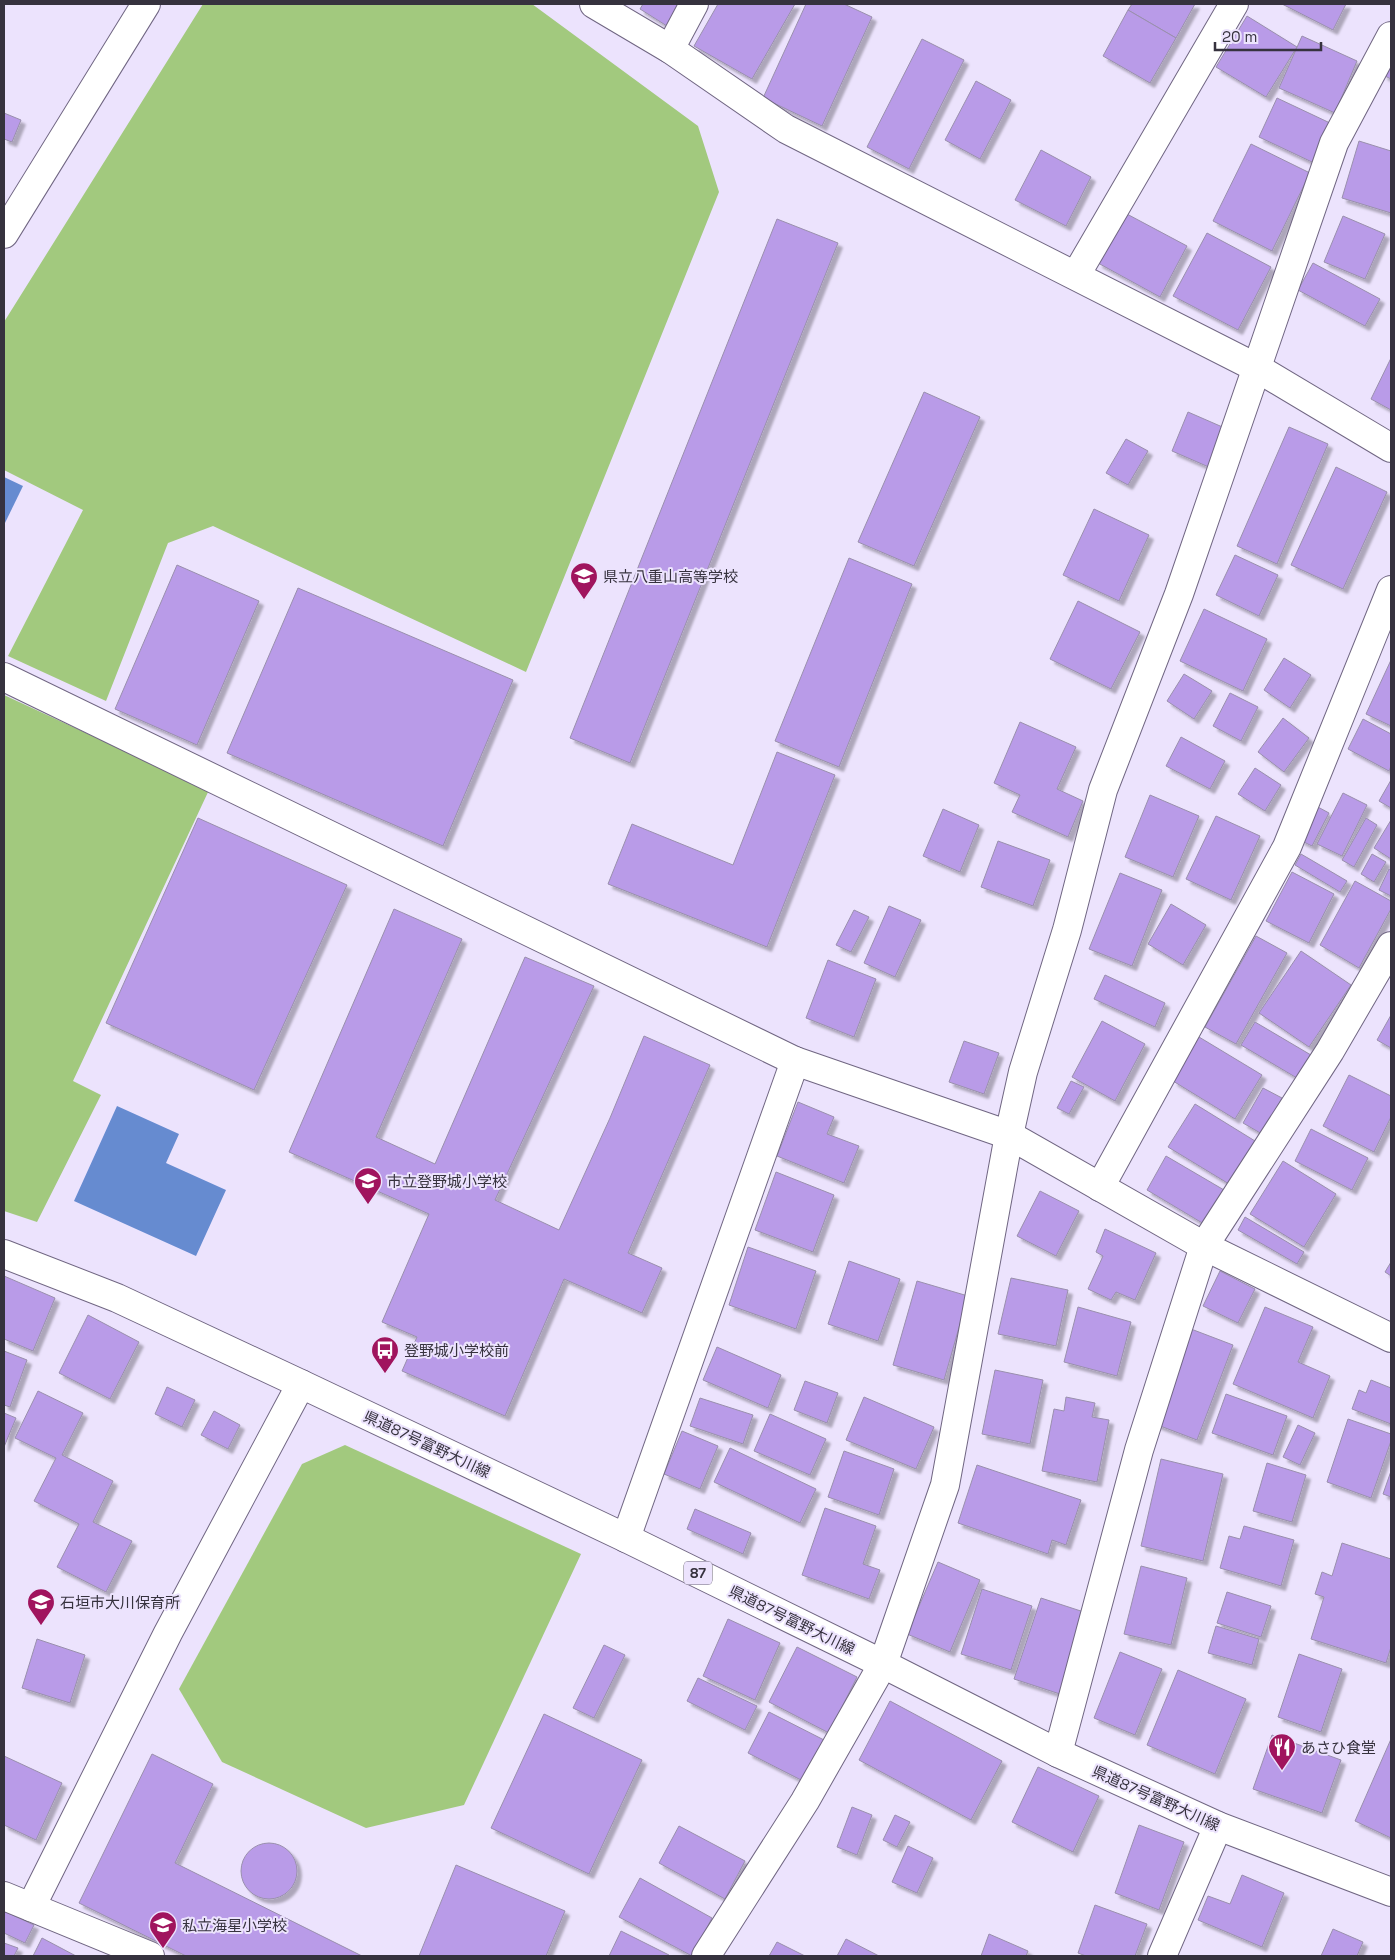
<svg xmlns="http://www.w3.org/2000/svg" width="1395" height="1960" viewBox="0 0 1395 1960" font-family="'Space Grotesk','Noto Sans JP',sans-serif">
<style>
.green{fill:#a2c97e}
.water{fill:#668bd0}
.building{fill:#b99be8;stroke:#998fac;filter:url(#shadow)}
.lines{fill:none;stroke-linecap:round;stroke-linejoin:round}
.street-casing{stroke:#706682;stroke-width:30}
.secondary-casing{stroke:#706682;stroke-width:30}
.primary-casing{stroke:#706682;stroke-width:30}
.street{stroke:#fff;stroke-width:28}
.secondary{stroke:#fff;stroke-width:28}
.primary{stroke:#fff;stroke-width:28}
.labels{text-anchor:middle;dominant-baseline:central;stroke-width:4;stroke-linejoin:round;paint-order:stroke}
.shield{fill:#ece3fd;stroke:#6d6777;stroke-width:1}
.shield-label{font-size:14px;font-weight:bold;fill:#36323e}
.poi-label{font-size:15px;fill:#36323e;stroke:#ece3fd;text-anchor:start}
.street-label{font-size:15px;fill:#36323e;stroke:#ece3fd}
</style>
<defs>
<filter id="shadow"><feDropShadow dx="4.5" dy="4.5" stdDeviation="1" flood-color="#0004"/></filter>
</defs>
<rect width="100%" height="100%" fill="#ece3fd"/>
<g class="green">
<polygon points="203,4 532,4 698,126 719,192 526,672 213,526 168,543 106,701 8,656 83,510 4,470 4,322"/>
<polygon points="4,695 209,790 73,1081 101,1095 37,1222 4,1211"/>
<polygon points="345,1445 581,1554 464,1805 366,1828 222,1762 179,1689 302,1464"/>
</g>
<g class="water">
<polygon points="4,477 23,486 4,525"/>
<polygon points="117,1106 179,1134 166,1163 226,1190 196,1256 74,1201"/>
</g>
<g class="building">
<polygon points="643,4 681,4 667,26 640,9"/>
<polygon points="718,4 795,4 752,79 694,46"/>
<polygon points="806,4 844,4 872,17 822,126 763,98"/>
<polygon points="1132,4 1195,4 1176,38 1128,10"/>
<polygon points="1282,4 1346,4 1333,30"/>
<polygon points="1128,10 1176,38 1150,83 1103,56"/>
<polygon points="1247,16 1297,47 1266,97 1216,67"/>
<polygon points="1302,36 1357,61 1335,113 1279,88"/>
<polygon points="922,39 964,60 909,169 867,147"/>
<polygon points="1391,58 1391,79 1383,75"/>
<polygon points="976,81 1011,100 980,159 945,140"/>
<polygon points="1277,98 1330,123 1312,162 1259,137"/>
<polygon points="4,113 21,120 12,142 4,139"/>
<polygon points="1359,141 1391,151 1391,213 1342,198"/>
<polygon points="1251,144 1310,173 1272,251 1213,221"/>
<polygon points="1041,150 1091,177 1066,226 1015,200"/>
<polygon points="1125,213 1187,246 1160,297 1098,263"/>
<polygon points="1343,216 1385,234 1365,279 1324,262"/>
<polygon points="777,219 838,243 630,763 570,738"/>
<polygon points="1207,233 1271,267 1238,330 1173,296"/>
<polygon points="1313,263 1380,299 1365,326 1298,290"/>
<polygon points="1391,358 1391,410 1371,399"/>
<polygon points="924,392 980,417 914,566 858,542"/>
<polygon points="1188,412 1227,429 1211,468 1172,451"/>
<polygon points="1289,427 1328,444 1277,564 1237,546"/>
<polygon points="1126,439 1148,451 1128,485 1106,473"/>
<polygon points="1336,467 1387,492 1343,589 1291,565"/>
<polygon points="1094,509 1149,535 1119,601 1063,575"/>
<polygon points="1235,555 1278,575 1259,616 1216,595"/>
<polygon points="849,558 912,584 839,767 775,741"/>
<polygon points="177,565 259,601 197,745 115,709"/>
<polygon points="298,588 513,680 443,846 227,753"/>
<polygon points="1078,601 1140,632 1111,689 1050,659"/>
<polygon points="1204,609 1267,639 1243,691 1180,661"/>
<polygon points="1284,658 1311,675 1290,708 1264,690"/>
<polygon points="1391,660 1391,726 1366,714"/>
<polygon points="1184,674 1212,691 1194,719 1167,701"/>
<polygon points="1230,693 1258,707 1241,741 1213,726"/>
<polygon points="1283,718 1309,738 1284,772 1258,752"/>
<polygon points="1363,719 1391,734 1391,766 1389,771 1348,749"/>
<polygon points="1020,722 1076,747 1057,789 1083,801 1068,837 1012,812 1020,795 994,783"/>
<polygon points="1181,737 1225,761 1210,789 1166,766"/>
<polygon points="777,752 835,775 767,947 608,884 632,824 733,865"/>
<polygon points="1255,768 1281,785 1265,811 1238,794"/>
<polygon points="1391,780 1391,808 1379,801"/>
<polygon points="1343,793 1367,805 1342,856 1317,844"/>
<polygon points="1150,795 1199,816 1173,877 1125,857"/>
<polygon points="1316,806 1329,813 1312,846 1300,840"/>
<polygon points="943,809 979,825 960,872 923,856"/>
<polygon points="1216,816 1260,836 1231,900 1186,879"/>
<polygon points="198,818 347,885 254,1090 106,1023"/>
<polygon points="1366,818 1377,825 1354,867 1342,860"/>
<polygon points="1391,820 1391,859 1374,848"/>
<polygon points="998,841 1050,860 1033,906 981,887"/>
<polygon points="1301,854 1347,881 1340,892 1295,865"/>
<polygon points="1372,854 1386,862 1374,882 1361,874"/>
<polygon points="1389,869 1391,870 1391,896 1379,890"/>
<polygon points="1292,872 1334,894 1309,943 1266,921"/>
<polygon points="1120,873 1162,890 1132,966 1089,949"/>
<polygon points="1355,881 1391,901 1391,909 1359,968 1320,945"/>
<polygon points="1171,904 1206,925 1183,965 1148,944"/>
<polygon points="889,906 921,920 895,977 864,963"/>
<polygon points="394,909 462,939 376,1137 435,1164 525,957 594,986 495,1200 559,1230 610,1118 644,1036 710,1065 628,1253 662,1268 642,1313 564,1279 505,1416 402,1371 417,1337 382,1322 429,1214 289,1152"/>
<polygon points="854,910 869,917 851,952 836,945"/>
<polygon points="1256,936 1287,953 1236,1044 1205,1027"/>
<polygon points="1301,951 1351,985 1309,1047 1259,1013"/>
<polygon points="828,960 876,979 854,1037 806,1018"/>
<polygon points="1105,975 1165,1003 1155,1027 1094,999"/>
<polygon points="1391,1015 1391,1048 1377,1040"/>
<polygon points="1102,1021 1145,1044 1115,1101 1072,1077"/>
<polygon points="1255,1022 1316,1058 1302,1081 1241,1045"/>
<polygon points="1199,1037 1262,1075 1235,1119 1173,1081"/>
<polygon points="964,1041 999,1053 984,1094 949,1082"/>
<polygon points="1349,1075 1391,1096 1391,1117 1374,1152 1323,1126"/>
<polygon points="1071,1081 1084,1087 1069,1114 1057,1108"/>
<polygon points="1263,1088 1282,1098 1262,1134 1243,1123"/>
<polygon points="798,1102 834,1117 827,1134 859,1146 844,1183 777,1156"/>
<polygon points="1195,1104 1255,1141 1229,1184 1168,1147"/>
<polygon points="1311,1129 1368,1158 1352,1190 1295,1161"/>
<polygon points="1166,1156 1224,1190 1204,1224 1147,1190"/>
<polygon points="1283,1161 1336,1194 1304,1247 1250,1214"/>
<polygon points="776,1172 834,1195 813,1252 755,1230"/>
<polygon points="1040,1191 1079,1211 1056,1256 1017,1236"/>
<polygon points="1245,1217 1304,1252 1297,1264 1238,1230"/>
<polygon points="1105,1229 1156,1253 1135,1300 1116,1292 1111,1300 1088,1289 1103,1256 1096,1252"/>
<polygon points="748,1247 816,1271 796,1329 729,1305"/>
<polygon points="849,1261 900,1279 878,1341 828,1324"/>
<polygon points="1391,1262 1391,1276 1385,1272"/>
<polygon points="1220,1271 1255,1289 1238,1323 1203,1306"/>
<polygon points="4,1276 55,1298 33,1351 4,1339"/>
<polygon points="1011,1278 1068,1290 1056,1346 998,1334"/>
<polygon points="917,1281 968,1296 944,1380 893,1365"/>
<polygon points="1078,1307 1131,1322 1117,1376 1064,1362"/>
<polygon points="1265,1307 1313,1327 1298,1362 1330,1376 1313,1418 1233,1384"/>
<polygon points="88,1315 139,1342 110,1399 59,1373"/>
<polygon points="1191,1329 1233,1345 1197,1440 1155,1424"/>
<polygon points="717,1347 781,1375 768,1408 703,1380"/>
<polygon points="4,1351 27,1360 10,1407 4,1405"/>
<polygon points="995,1370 1043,1380 1030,1444 982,1434"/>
<polygon points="1371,1380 1391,1388 1391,1424 1352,1409 1359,1390 1366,1393"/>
<polygon points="805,1381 838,1393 827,1423 794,1410"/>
<polygon points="167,1387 195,1400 182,1427 155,1414"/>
<polygon points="38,1391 83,1413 62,1455 113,1481 93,1522 132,1541 106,1592 57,1567 79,1524 34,1501 56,1458 15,1438"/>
<polygon points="1226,1394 1287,1416 1273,1455 1212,1433"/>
<polygon points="864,1397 934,1427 916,1469 846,1440"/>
<polygon points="1066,1397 1095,1403 1092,1417 1109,1420 1097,1482 1042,1471 1054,1409 1064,1411"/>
<polygon points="700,1398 753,1415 743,1444 690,1426"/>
<polygon points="214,1411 240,1425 228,1449 201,1435"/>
<polygon points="4,1413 16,1418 4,1447"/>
<polygon points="770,1414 826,1439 810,1475 754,1451"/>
<polygon points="1348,1419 1391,1434 1391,1441 1371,1498 1327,1482"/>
<polygon points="1298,1425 1315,1433 1300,1465 1283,1457"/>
<polygon points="682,1431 718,1446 700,1489 664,1474"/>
<polygon points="730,1448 816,1489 800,1523 714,1482"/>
<polygon points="844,1451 894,1469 879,1515 828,1497"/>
<polygon points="1161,1459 1223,1474 1203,1561 1141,1546"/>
<polygon points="1267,1463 1306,1475 1292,1522 1253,1511"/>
<polygon points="977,1465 1081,1500 1066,1545 1052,1540 1048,1554 958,1523"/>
<polygon points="1391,1471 1391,1497 1383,1494"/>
<polygon points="825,1508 876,1526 863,1564 880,1570 869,1599 802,1575"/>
<polygon points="695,1509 751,1533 743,1554 687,1529"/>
<polygon points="1244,1526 1294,1540 1281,1586 1220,1568 1229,1536 1240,1539"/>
<polygon points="1342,1543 1391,1559 1391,1647 1386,1663 1311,1639 1324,1597 1315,1594 1322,1572 1332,1576"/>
<polygon points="938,1562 980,1580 950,1652 907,1634"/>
<polygon points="1141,1566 1187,1578 1171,1645 1124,1634"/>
<polygon points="982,1589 1032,1606 1011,1670 961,1654"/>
<polygon points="1227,1592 1271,1606 1261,1637 1217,1623"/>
<polygon points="1041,1598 1090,1614 1063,1695 1014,1679"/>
<polygon points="728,1619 780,1643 755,1700 703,1676"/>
<polygon points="1216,1626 1259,1639 1252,1665 1208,1653"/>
<polygon points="37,1639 85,1655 70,1703 22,1688"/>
<polygon points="604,1645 625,1655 594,1718 573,1708"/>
<polygon points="797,1647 857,1677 829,1733 769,1702"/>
<polygon points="1120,1652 1162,1669 1135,1735 1094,1718"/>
<polygon points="1299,1654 1342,1669 1321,1732 1278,1717"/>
<polygon points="1178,1670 1246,1699 1215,1774 1147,1745"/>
<polygon points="698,1678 757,1706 745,1730 687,1701"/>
<polygon points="890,1701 1002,1761 971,1820 859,1760"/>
<polygon points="769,1712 826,1741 805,1782 748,1753"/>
<polygon points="544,1714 642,1760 589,1874 491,1828"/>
<polygon points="1272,1735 1341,1760 1322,1813 1253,1789"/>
<polygon points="1391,1739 1391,1838 1355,1821"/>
<polygon points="152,1754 213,1784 175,1863 362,1956 186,1956 79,1903"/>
<polygon points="4,1756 62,1783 36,1840 4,1825"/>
<polygon points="1038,1767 1099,1796 1073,1852 1012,1822"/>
<polygon points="852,1807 872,1815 857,1855 837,1847"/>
<polygon points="895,1815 910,1822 897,1847 883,1840"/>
<polygon points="1139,1825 1184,1842 1159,1910 1115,1893"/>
<polygon points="679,1826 745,1861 725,1899 659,1863"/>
<circle cx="269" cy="1871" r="28"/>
<polygon points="908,1846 933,1858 917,1893 892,1882"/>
<polygon points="456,1865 565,1911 546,1956 419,1956"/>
<polygon points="1242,1875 1284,1893 1262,1947 1198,1920 1208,1896 1230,1904"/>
<polygon points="640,1878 712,1918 692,1956 619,1917"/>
<polygon points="1095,1905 1147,1924 1135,1956 1086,1956 1078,1953"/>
<polygon points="4,1911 34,1925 25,1943 4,1933"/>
<polygon points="1333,1929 1363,1942 1357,1956 1321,1956"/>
<polygon points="621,1931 669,1955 668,1956 609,1956"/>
<polygon points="989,1934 1028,1951 1026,1956 981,1956"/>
<polygon points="42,1938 76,1956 33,1956"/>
<polygon points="846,1939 879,1956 837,1956"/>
<polygon points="777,1942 805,1956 769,1956"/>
<polygon points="4,1943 18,1948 14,1956 4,1956"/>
</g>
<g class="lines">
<g class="street-casing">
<g id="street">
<polyline points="594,4 670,49 786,129 1257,368 1391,448"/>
<polyline points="670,49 694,4"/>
<polyline points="1076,275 1234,4"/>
<polyline points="4,677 795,1061 1009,1135 1204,1246 1391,1338"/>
<polyline points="1100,1187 1287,847 1391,590"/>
<polyline points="626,1538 795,1061"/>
<polyline points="1058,1753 1139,1450 1204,1246 1330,1051 1391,946"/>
<polyline points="4,1896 150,1956"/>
<polyline points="31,1907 168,1633 301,1384"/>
<polyline points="706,1956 805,1801 883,1664 945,1485 1009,1135 1023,1072 1067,930 1103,790 1179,594 1334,143 1391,36"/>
<polyline points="1162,1956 1218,1826"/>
</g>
</g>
<g class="secondary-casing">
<polyline id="secondary" points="4,234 146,4"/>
</g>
<g class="primary-casing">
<polyline id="primary" points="4,1254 117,1298 301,1384 626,1538 883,1664 1058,1753 1218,1826 1391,1892"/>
</g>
<use href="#street" class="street"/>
<use href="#secondary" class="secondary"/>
<use href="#primary" class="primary"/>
</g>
<defs>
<g id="school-pin" transform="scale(1.4375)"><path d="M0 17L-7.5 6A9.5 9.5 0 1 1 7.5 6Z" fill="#a0145e" stroke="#ece3fd"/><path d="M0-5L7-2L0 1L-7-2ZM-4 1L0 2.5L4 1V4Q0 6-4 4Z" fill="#fff"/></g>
<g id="bus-pin" transform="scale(1.4375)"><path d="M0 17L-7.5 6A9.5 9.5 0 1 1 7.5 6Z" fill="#a0145e" stroke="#ece3fd"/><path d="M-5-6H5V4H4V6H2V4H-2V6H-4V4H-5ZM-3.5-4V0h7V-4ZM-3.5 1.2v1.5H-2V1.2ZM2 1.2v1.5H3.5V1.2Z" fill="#fff"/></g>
<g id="restaurant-pin" transform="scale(1.4375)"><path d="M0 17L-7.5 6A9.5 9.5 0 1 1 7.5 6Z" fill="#a0145e" stroke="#ece3fd"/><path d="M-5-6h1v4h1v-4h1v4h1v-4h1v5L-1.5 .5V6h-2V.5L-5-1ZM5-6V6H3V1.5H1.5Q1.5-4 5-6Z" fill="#fff"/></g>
</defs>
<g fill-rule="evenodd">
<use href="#school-pin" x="584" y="576"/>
<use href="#school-pin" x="368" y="1181"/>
<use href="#bus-pin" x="385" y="1350"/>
<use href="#school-pin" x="41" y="1602"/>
<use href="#restaurant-pin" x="1282" y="1747"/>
<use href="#school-pin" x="163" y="1925"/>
</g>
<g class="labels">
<rect class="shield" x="684" y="1561.5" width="28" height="23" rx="4"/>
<g class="shield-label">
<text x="698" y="1573">87</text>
</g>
<g class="poi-label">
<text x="603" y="576">県立八重山高等学校</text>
<text x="387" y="1181">市立登野城小学校</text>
<text x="404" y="1350">登野城小学校前</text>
<text x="60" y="1602">石垣市大川保育所</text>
<text x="1301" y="1747">あさひ食堂</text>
<text x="182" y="1925">私立海星小学校</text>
</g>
<g class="street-label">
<text transform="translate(427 1444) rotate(25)">県道87号富野大川線</text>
<text transform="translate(792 1620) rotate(26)">県道87号富野大川線</text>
<text transform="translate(1156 1798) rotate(24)">県道87号富野大川線</text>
</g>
</g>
<rect width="1395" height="1960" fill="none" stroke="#36323e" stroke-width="10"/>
<path d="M1215 42v8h106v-8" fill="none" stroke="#36323e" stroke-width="2.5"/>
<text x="1222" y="42" font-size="15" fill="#36323e" stroke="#ece3fd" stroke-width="4" paint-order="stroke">20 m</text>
</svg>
